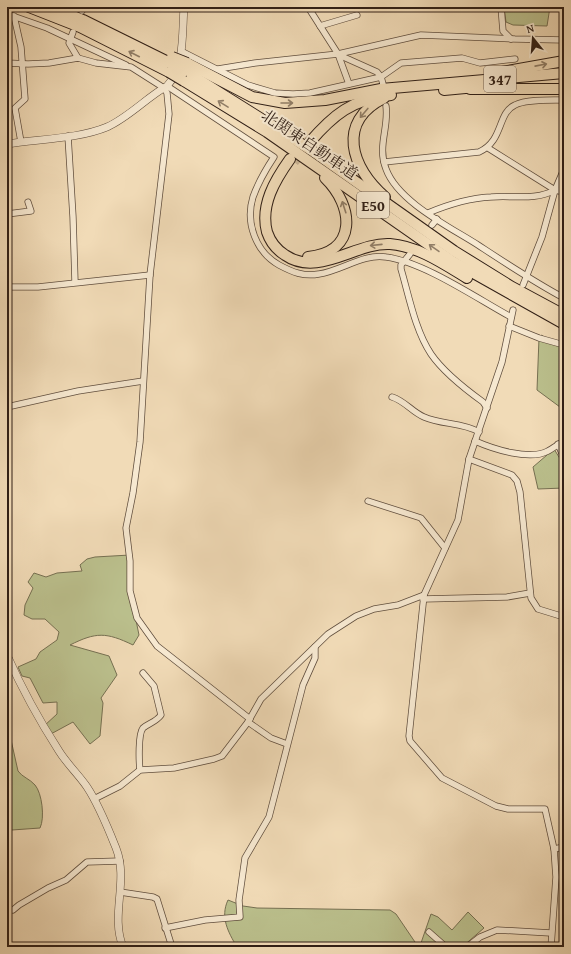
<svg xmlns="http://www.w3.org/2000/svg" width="571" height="954" viewBox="0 0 571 954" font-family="'Gentium Book Plus','Noto Serif JP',serif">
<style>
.green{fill:#bbc08d;stroke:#767052}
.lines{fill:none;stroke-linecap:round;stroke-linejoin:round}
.motorway-tunnel{stroke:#cab597;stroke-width:10;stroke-dasharray:10 5;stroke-linecap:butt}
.minor-casing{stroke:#604e3e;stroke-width:7}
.tertiary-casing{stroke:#604e3e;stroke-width:8}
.motorway-casing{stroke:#301f16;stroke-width:12}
.minor{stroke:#f6e8d0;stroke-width:5.5}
.tertiary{stroke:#f6e8d0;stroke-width:7}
.motorway{stroke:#f1dbb7;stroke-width:10}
.motorway-bridge-casing{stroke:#301f16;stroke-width:12;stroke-linecap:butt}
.motorway-bridge{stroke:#f1dbb7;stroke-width:10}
.oneway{stroke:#907d66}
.labels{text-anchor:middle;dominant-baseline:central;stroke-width:4;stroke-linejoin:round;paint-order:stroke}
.shield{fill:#f6e8d0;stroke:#6b5b4e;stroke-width:1}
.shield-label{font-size:15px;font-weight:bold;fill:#301f16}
.street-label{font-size:16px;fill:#301f16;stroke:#f6e8d0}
</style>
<rect width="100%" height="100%" fill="#f1dbb7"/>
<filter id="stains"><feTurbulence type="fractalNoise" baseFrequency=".005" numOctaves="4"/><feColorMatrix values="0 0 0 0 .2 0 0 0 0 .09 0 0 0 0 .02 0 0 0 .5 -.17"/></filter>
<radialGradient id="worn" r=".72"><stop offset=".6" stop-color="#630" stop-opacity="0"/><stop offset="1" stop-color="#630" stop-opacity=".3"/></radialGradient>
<g class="green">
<polygon points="504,7 550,7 547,26 513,25 506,22"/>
<polygon points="541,335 564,348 564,410 537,390 539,338"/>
<polygon points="554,449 564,465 564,488 538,489 533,467"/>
<path d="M130,555V591L139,635L133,645C106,632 96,632 70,645L109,656L117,675L101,698L103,703L100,736L90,744L73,722L49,735L44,726L57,714V702L43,703L30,678L22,676L18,667L36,659L40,652L57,640L59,632L45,619H32L24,615L25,605L33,588L28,582L34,573L46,577L57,573L82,571L80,565L87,559L95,557Z"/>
<path d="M7,722L18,771C22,777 30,779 35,785C42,793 45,818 40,828L12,830L7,828Z"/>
<path d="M228,900L243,906L257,908L390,910L396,914L417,945L421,943L431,914L438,917L452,930L468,912L484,928L462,947H237C228,932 220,917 228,900Z"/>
</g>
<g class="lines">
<polyline class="motorway-tunnel" points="294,162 309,143"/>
<g class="minor-casing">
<g id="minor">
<polyline points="308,7 338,54 349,84"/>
<polyline points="501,7 503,31 511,39"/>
<polyline points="82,11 84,7"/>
<polyline points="7,14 47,28 126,65"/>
<polyline points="14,16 21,47 25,99 15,108 21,142"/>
<polyline points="320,26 357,15"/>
<polyline points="73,32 69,43 78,58"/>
<polyline points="181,51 248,85 275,93 293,94 310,93 381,77 401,63 462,58 480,63 515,59"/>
<polyline points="339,55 377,72 381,77 383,84"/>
<polyline points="7,63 28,64 49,63 78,58 96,63 131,67 164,88 167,93 169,114 150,275 140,442 133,493 126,528 130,561 130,591 137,618 157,646 250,719"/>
<polyline points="218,69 255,63 338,54 421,35 515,39 564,40"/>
<path d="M167,86L274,157C266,169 258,183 253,197C245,223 256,252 279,265C292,272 304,277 319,274C341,271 364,253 386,257C424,262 476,298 511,317"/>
<path d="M386,106C389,128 377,146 386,169C398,202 450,227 478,245C507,264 534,282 564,298"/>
<polyline points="68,136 73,217 75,282"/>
<polyline points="488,148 555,190 564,192"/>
<path d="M384,162L479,152C504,141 497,113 515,105C526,99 551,100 564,100"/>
<path d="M428,213C447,205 470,198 491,197C513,195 535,201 555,190"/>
<polyline points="7,214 31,211 28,202"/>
<polyline points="432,225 437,219"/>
<path d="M410,254L401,265V269C409,296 415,330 431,354C444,373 465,389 483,402L487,408"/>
<polyline points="523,285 542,237 555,190 564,169"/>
<polyline points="7,287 38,287 150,275"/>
<polyline points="513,310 502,362 469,459 458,520 424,595 409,736 410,741 442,778 496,806 508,809 545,809 554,849 556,877 551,947"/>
<polyline points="509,326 539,338 564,345"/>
<path d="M392,397C405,401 412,412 424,417C442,425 462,422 479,432"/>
<polyline points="7,407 78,391 143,381"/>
<path d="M475,441C493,449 530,461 548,451C554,448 557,444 564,442"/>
<polyline points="558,444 564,458"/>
<polyline points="469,459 512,475 517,481 520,492 531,598 538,609 564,617"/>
<polyline points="368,501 421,518 445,548"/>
<polyline points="423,599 507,597 530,593"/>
<polyline points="248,722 271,738 287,744"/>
<path d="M140,770C139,762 138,734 143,728C149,723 156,722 161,715L154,686L143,673"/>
<polyline points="94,799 120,786 140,770 174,768 214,759 222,756 248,722 261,699 328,634 356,616 374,609 398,605 424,595"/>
<polyline points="554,849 564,847"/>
<polyline points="120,892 153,897 157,899 172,947"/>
<polyline points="13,910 19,905 48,888 66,880 87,862 120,861"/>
<polyline points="165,928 205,920 240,917 239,900 245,858 269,817 303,685 315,658 315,647"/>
<polyline points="429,932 446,947"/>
<polyline points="467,947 480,937 497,930 551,933"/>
</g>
</g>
<g class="tertiary-casing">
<g id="tertiary">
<path d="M7,144C38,139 78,139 107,127C129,117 146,98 167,86C185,67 182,32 184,7"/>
<path d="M7,655C22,689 39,720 59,751C67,764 79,775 87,787C99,805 108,828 116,848C129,881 110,915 123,947"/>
</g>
</g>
<g class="motorway-casing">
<g id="motorway">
<polyline points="29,7 80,27 169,72"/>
<polyline points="52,7 83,20 170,63"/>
<polyline points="187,63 252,97 285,103 325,100 381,89 564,73"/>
<polyline points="185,71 311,150 454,251 512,287 564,315"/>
<polyline points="496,73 564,61"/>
<polyline points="184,81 267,132 452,261 564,324"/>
<polyline points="470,89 564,89"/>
<polyline points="444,90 476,87"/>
<path d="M384,98C336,122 351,168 385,197"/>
<path d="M309,143C333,115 352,99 391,95"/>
<path d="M290,159C275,180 260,205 267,232C270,241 277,250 285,255C318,278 356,242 390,244C418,246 444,264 467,278"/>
<path d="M308,257C358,252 354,206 325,178"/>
</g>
</g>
<use href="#minor" class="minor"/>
<use href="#tertiary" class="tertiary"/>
<use href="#motorway" class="motorway"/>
<g class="motorway-bridge-casing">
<g id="motorway-bridge">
<polyline points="172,57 187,63"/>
<polyline points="170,63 185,71"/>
<polyline points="169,72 184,81"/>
</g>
</g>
<use href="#motorway-bridge" class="motorway-bridge"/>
</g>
<defs><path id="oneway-shaft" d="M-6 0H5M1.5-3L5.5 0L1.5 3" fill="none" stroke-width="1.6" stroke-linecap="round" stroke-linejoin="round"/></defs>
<g class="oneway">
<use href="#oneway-shaft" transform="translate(134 54) rotate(-153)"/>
<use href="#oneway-shaft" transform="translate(541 65) rotate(-11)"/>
<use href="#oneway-shaft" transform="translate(287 103)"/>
<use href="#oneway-shaft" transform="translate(223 104) rotate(-148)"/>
<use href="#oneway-shaft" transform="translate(364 113) rotate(130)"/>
<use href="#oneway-shaft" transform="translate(344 207) rotate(-108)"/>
<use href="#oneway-shaft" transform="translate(376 245) rotate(174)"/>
<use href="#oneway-shaft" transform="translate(434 248) rotate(-145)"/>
</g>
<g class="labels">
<g class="shield">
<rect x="484" y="66" width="32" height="26" rx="3"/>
<rect x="357" y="192" width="32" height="26" rx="3"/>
</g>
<g class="shield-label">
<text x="500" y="79">347</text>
<text x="373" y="205">E50</text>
</g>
<g class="street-label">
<text transform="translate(310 144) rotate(34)">北関東自動車道</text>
</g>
</g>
<rect width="571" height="954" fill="none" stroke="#f1dbb7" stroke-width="24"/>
<rect x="8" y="8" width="555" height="938" fill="none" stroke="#301f16" stroke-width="2"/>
<rect x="12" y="12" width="547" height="930" fill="none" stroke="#301f16"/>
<g transform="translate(533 38) rotate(343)" stroke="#f6e8d0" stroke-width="3" paint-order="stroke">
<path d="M0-3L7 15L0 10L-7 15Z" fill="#301f16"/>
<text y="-6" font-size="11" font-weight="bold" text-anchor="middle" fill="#301f16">N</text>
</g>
<rect width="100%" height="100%" filter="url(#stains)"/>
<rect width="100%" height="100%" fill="url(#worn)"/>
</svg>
